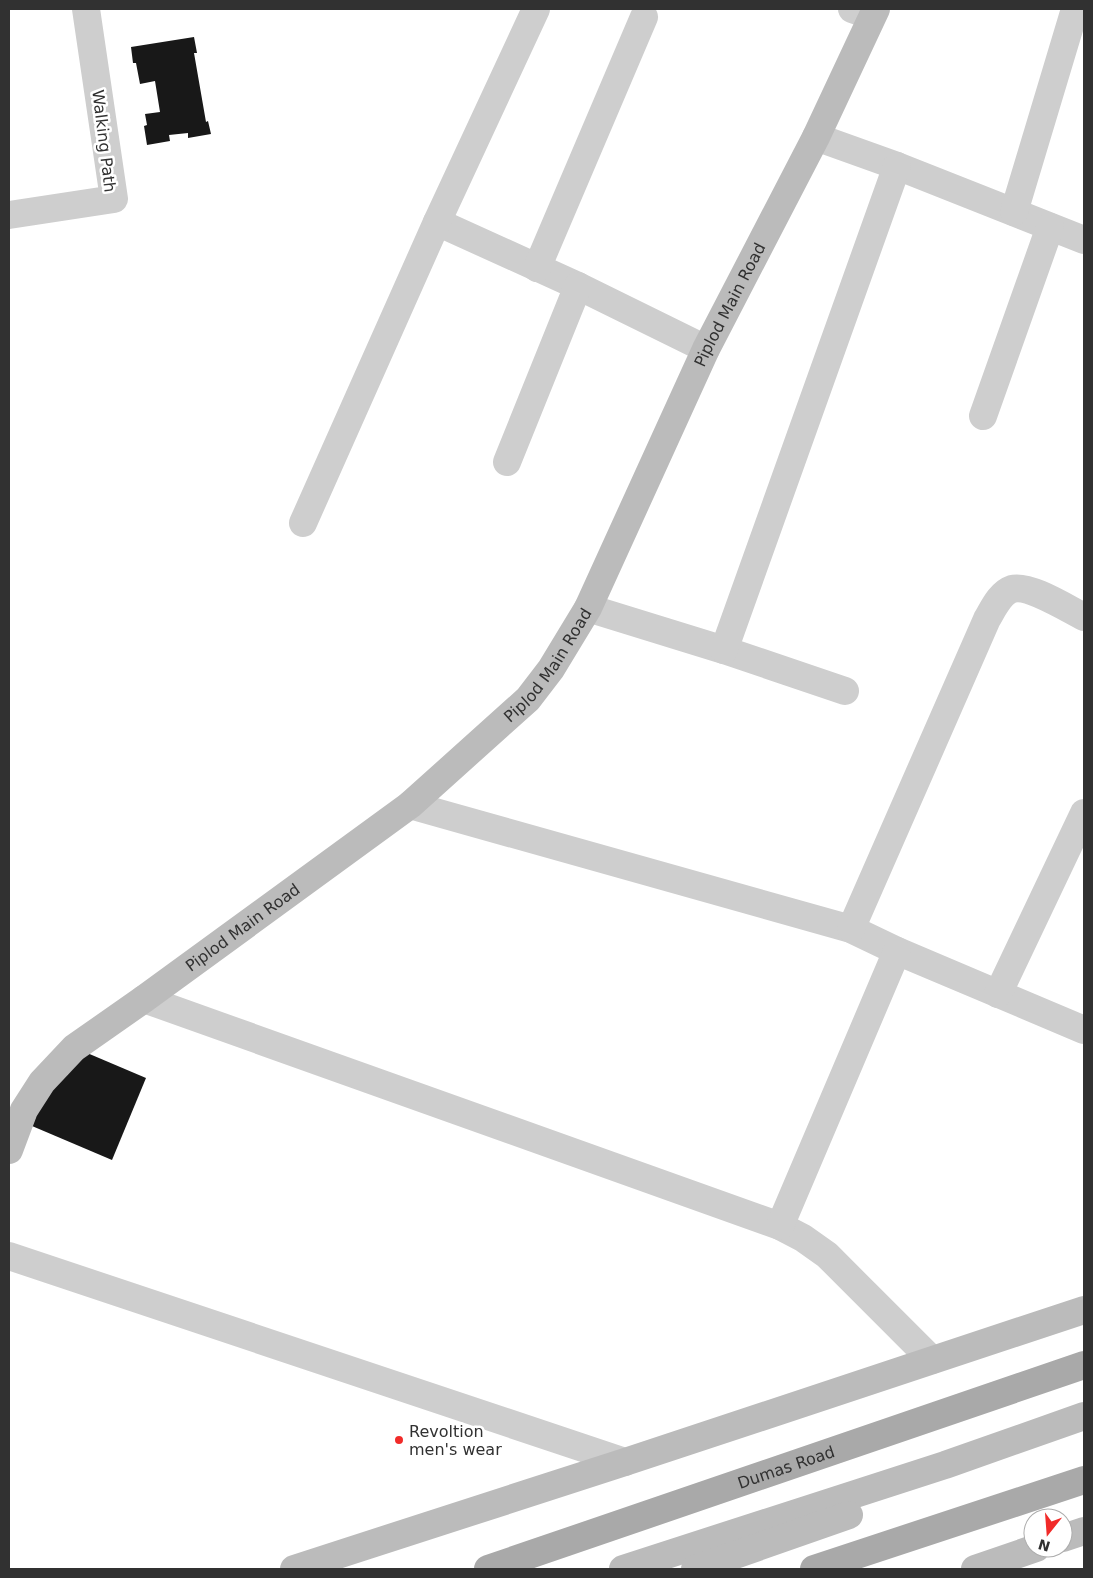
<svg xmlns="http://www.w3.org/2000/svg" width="1093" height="1578" viewBox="0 0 1093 1578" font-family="'DejaVu Sans',sans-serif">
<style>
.building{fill:#181818}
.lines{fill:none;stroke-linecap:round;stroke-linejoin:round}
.street{stroke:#cecece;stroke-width:28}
.secondary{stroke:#bbb;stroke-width:28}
.primary{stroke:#a9a9a9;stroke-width:28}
.poi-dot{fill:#f12b29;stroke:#fff;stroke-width:2}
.labels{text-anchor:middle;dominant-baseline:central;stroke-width:5;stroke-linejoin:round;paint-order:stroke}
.street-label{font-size:16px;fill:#313131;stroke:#fff}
.poi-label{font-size:16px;fill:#313131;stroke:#fff;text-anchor:start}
</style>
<rect width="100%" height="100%" fill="#fff"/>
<g class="building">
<polygon points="194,37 197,53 194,53 206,122 208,121 211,134 188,138 188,133 169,135 170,141 147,145 144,126 147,125 145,114 160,112 155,81 140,84 136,63 133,63 131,47"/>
<polygon points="66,1044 146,1078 112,1160 32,1126"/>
</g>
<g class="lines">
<g class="street">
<polyline points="852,9 872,16"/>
<polyline points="816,137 897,166 1084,240"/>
<polyline points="1014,212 1075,9"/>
<polyline points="9,215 114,199 86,9"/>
<polyline points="437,222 578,286 706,349"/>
<polyline points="537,268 644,17"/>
<polyline points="983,416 1050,227"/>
<polyline points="507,462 578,286"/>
<polyline points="303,523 437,222 536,9"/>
<polyline points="588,608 724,650 845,691"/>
<polyline points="724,650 897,166"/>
<polyline points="410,805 851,929 897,951 1084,1030"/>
<path d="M851,929L987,619C993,609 1000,593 1012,589C1029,584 1068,609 1084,617"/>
<polyline points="998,994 1084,813"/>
<polyline points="144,999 780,1226 803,1238 827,1255 932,1360"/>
<polyline points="780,1226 897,951"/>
<polyline points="9,1256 625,1462"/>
</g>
<g class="secondary">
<path id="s1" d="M9,1150L24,1110L42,1082L74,1048L144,999L410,805L528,699L551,669L588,608L706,349L816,137L876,9"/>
<polyline points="1063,1538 1084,1531"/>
<polyline points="294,1569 625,1462 1084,1310"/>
<polyline points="623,1569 945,1465 1084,1416"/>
<polyline points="695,1569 849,1515"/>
<polyline points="975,1569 1036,1548"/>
</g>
<g class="primary">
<path id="s2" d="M488,1569L1084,1365"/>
<polyline points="814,1569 1084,1480"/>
</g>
</g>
<circle class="poi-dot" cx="399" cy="1440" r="5"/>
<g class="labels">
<g class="street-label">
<text transform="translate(104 141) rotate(83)">Walking Path</text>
<text stroke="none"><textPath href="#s1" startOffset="1140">Piplod Main Road</textPath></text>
<text stroke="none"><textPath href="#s1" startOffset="735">Piplod Main Road</textPath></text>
<text stroke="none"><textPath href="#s1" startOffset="330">Piplod Main Road</textPath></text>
<text stroke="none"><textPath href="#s2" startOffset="315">Dumas Road</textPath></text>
</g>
<g class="poi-label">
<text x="409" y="1431">Revoltion<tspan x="409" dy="18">men's wear</tspan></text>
</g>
</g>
<rect width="1093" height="1578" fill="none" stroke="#313131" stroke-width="20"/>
<g transform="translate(1048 1533) rotate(197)"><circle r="24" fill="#ffffff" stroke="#adadad"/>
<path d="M0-4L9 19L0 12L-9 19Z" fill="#f12b29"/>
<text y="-8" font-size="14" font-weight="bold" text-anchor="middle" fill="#313131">N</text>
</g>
</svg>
